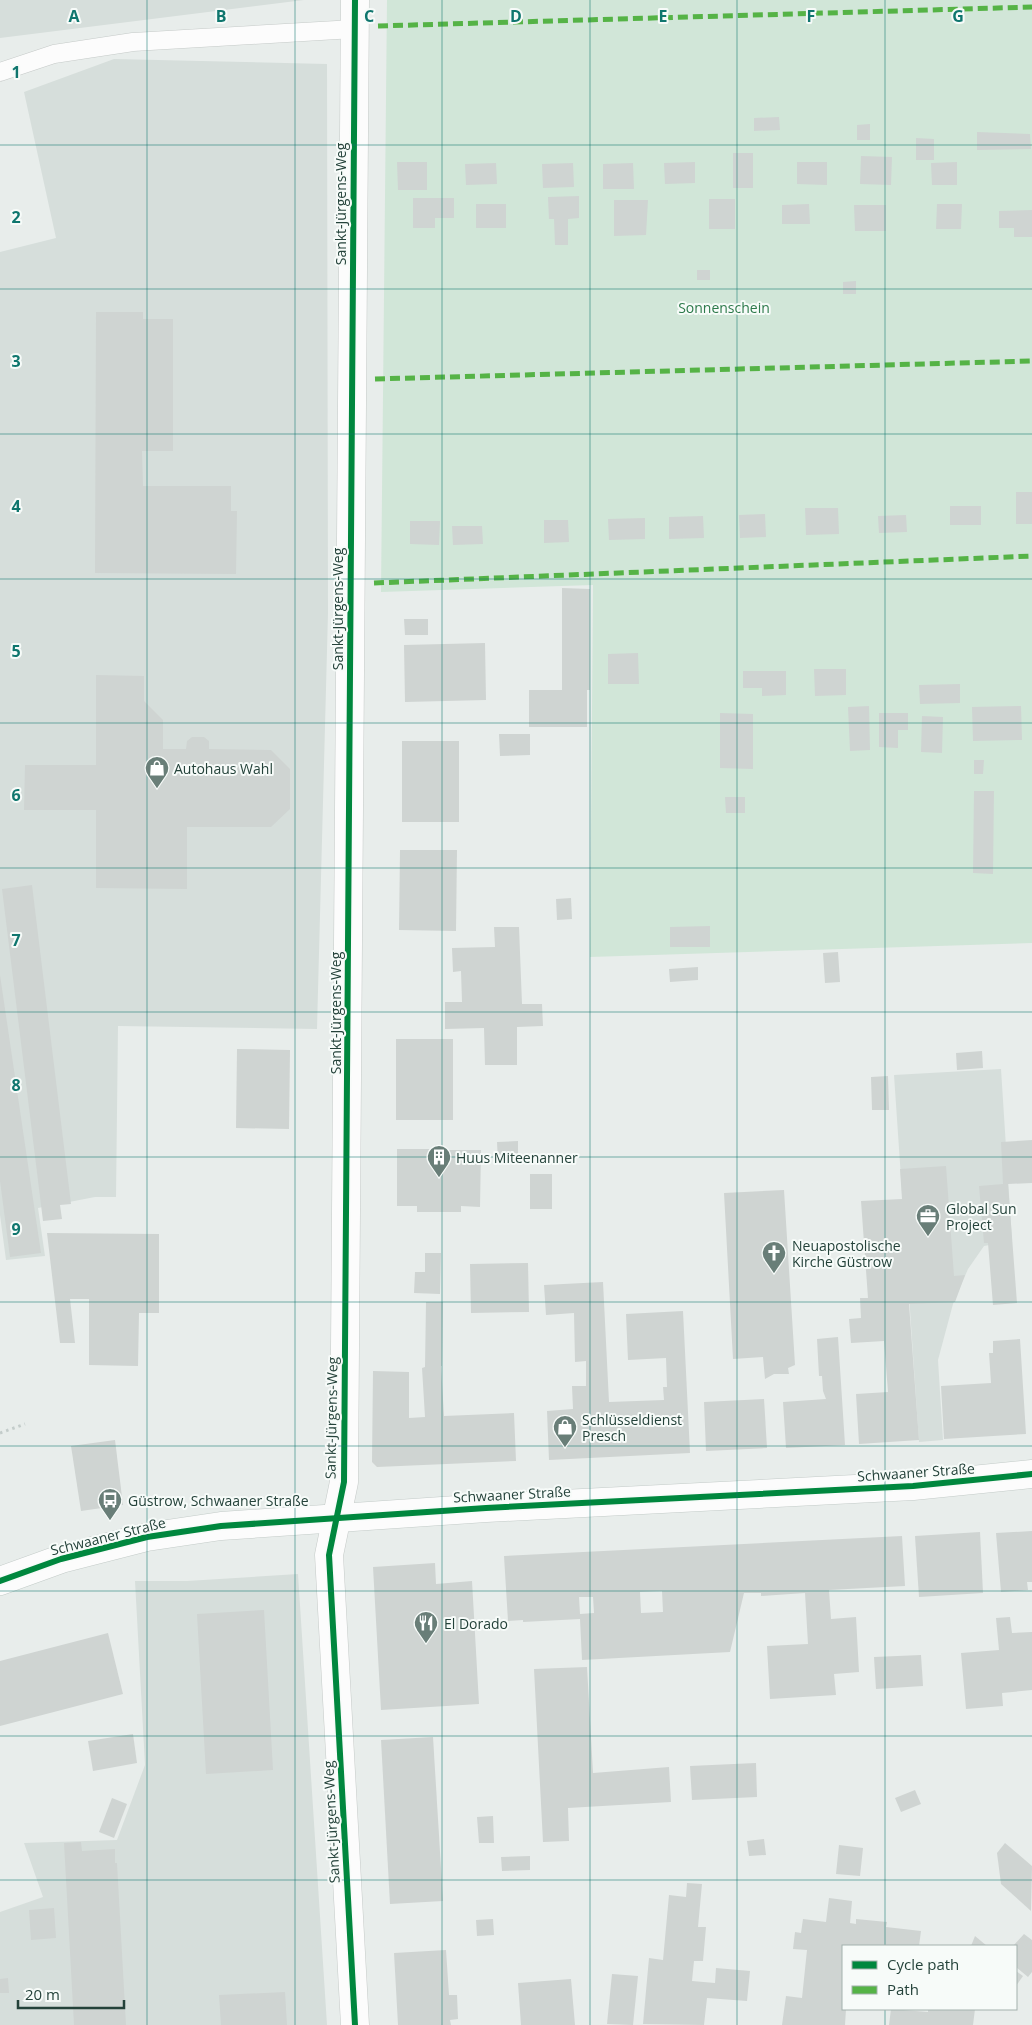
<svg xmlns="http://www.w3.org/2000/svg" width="1032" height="2025" viewBox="0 0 1032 2025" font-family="'Open Sans',sans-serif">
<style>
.built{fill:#d6dedb}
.green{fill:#d1e6d8}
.building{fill:#cfd4d2;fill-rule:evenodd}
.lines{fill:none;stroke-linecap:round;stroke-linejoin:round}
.service-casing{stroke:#c5cac8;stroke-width:19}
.minor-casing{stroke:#c5cac8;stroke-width:29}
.secondary-casing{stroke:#c3cbc8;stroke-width:29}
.path{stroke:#c3ccca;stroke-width:3;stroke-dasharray:2.5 4;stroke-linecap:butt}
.service{stroke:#fcfcfc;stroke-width:18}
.minor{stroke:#fcfcfc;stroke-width:28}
.secondary{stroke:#fcfcfc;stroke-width:28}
.quiet{stroke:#55b346;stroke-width:5;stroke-dasharray:10 5;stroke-linecap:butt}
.cycleway-casing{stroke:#f7fbf9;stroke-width:9}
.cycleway{stroke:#00873e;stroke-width:6}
.grid{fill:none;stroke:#0f766e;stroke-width:1;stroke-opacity:0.55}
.labels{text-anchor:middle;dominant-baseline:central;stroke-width:4;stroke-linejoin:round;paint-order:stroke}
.street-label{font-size:14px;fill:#24423a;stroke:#f7fbf9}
.park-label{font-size:14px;fill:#2d7a4b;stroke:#f7fbf9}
.poi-label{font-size:14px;fill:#24423a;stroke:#f7fbf9;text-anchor:start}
.grid-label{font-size:16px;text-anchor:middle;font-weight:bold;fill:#0f766e;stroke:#f7fbf9;stroke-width:4;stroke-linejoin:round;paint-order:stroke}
</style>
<rect width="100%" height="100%" fill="#e8edeb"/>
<g class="built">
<polygon points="0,0 304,0 0,38"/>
<polygon points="114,59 327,64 328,613 317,1029 118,1026 116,1197 95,1197 38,1208 45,1256 6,1260 0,1215 0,252 56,238 24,92"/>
<polygon points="1001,1069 1012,1241 984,1246 968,1269 953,1304 938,1360 943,1440 919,1442 894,1075"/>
<polygon points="298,1574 327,2025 0,2025 0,1912 43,1897 24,1843 117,1840 145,1765 135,1581 187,1581"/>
</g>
<polygon class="green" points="387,0 1032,0 1032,943 590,957 593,585 381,592"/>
<g class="building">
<polygon points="779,117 780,130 754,131 754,118"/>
<polygon points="870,124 870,140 857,140 857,125"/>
<polygon points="977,132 1030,134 1031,149 977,150"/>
<polygon points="916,138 934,139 934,160 916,160"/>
<rect x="733" y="153" width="20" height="35"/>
<polygon points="861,156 892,157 891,185 860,184"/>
<polygon points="397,162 427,162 427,190 398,190"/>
<polygon points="695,162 695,183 665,184 664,163"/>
<polygon points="797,162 827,162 827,185 797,184"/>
<polygon points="957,162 957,185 932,185 931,163"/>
<polygon points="496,163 497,184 466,185 465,164"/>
<polygon points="573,163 574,187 543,188 542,164"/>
<polygon points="633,163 634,189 603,189 603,164"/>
<polygon points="579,196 579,218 568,219 568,245 555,245 554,219 549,219 548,197"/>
<polygon points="413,198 454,198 454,218 435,218 435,228 413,228"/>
<rect x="709" y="199" width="26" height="30"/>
<polygon points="614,200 648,200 646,235 614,236"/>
<rect x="476" y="204" width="30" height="24"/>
<polygon points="809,204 810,224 782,224 782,205"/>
<polygon points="937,204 962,204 961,229 936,229"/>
<polygon points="854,205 886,205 886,231 855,231"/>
<polygon points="1032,210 1032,237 1014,237 1014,228 999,228 999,211"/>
<rect x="697" y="270" width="13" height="10"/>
<polygon points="856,281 856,294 843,294 843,282"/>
<polygon points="96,312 143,312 143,319 173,319 173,451 142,451 143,486 231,486 231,511 237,511 236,574 95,573"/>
<rect x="1016" y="492" width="16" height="32"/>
<rect x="950" y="506" width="31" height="19"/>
<polygon points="805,508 838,508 839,534 806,535"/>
<polygon points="765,514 766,537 740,538 739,515"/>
<polygon points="906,515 907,532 879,533 878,516"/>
<polygon points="703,516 704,538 669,539 669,517"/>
<polygon points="645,518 645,539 609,540 608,519"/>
<polygon points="544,520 568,520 569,542 544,543"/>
<polygon points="410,521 440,521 439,545 410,544"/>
<polygon points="452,526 482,526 483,544 453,545"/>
<polygon points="562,588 590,589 590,690 587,690 587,727 529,727 529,690 562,690"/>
<polygon points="404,619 428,619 428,635 405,635"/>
<polygon points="485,643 486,700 405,702 404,645"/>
<polygon points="638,653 639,684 608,684 608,654"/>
<polygon points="814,669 846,669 846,695 815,696"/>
<polygon points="743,671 786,671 786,695 762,696 762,688 743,688"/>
<polygon points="96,675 144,676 144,701 163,720 163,749 186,749 187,741 192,737 204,737 209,741 209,749 271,750 290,769 290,809 271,827 187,827 187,889 96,888 96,810 24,810 25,765 96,765"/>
<polygon points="960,684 960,703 920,704 919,685"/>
<polygon points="869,706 870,750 850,751 848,707"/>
<polygon points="1021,706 1022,740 973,741 972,707"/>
<polygon points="720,713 753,714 753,769 720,768"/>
<polygon points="879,713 908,713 908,730 898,730 898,748 879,747"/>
<polygon points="922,716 943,717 942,753 921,752"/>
<polygon points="499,734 530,734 530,755 500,756"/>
<rect x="402" y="741" width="57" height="81"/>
<polygon points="974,760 984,760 983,774 974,774"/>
<polygon points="974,791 994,791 993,874 973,873"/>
<polygon points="725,797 745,797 745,813 726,813"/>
<polygon points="400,850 457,850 456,931 399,930"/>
<polygon points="32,885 71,1204 60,1205 62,1219 43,1221 2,889"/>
<polygon points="571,898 572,919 557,920 556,899"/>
<polygon points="710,926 710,947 670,947 670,927"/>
<polygon points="494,927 519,927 522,1004 542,1004 543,1026 517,1027 517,1065 485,1065 484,1028 445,1029 445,1002 462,1002 461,971 453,972 452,948 495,947"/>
<polygon points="838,952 840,982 825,983 823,953"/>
<polygon points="698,967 698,980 670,982 669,969"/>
<polygon points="0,975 41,1253 10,1257 0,1181"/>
<rect x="396" y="1039" width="57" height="81"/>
<polygon points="237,1049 290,1050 289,1129 236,1128"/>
<polygon points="982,1051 983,1068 957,1070 956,1053"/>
<polygon points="888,1076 889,1110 872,1110 871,1077"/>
<polygon points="1032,1140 1032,1183 1008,1184 1017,1303 993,1305 988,1243 984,1243 979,1186 1003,1184 1001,1142"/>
<polygon points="518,1141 518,1162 498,1162 497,1142"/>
<polygon points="436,1146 443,1146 446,1150 481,1150 480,1207 461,1206 461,1212 417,1212 417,1206 397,1206 397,1149 433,1149"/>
<polygon points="946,1166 954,1276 965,1275 955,1302 909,1304 919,1440 859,1444 856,1394 888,1392 884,1341 851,1343 849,1319 861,1318 860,1298 868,1298 861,1201 902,1199 900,1169"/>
<rect x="530" y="1174" width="22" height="35"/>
<polygon points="784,1190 795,1365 788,1368 789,1374 774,1374 765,1379 763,1357 733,1359 724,1193"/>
<polygon points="47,1233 159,1234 159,1313 139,1313 138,1366 89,1365 89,1299 70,1299 75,1343 60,1343"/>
<polygon points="425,1253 441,1253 440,1294 414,1293 415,1272 425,1272"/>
<polygon points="528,1263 529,1312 471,1313 470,1264"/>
<polygon points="603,1282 609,1402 664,1400 663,1387 667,1387 666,1358 628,1360 626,1314 683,1311 690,1453 549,1460 547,1411 573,1409 572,1386 586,1386 586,1361 575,1362 574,1313 546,1315 544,1285"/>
<polygon points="426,1302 443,1302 442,1366 441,1366 444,1416 514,1413 516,1461 377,1467 372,1462 373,1371 409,1372 409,1418 425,1417 422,1368 425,1367"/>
<polygon points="838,1337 845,1445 786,1448 783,1402 826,1399 823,1391 822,1376 819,1376 817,1339"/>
<polygon points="1020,1339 1026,1434 944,1439 941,1386 991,1383 989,1353 993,1353 993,1341"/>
<polygon points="764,1399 767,1448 706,1451 704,1402"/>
<polygon points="115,1440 123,1505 81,1511 71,1446"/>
<polygon points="1032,1531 1032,1582 1027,1582 1028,1590 1001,1592 996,1533"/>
<polygon points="980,1532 983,1593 919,1597 915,1536"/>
<path d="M902,1536L905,1586L829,1590L831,1619L856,1617L859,1672L834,1674L836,1695L770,1699L767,1646L808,1644L805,1593L761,1596V1593H744L730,1652L582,1660L580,1619L523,1622V1620L508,1621L504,1556ZM662,1591L663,1612L641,1613L640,1592ZM579,1597H593L594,1613L580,1614Z"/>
<polygon points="435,1563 436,1584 472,1581 479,1704 381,1710 373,1567"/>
<polygon points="264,1610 273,1770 206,1774 197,1614"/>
<polygon points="1010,1617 1012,1633 1032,1632 1032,1690 1002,1693 1003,1706 966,1709 961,1653 999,1650 996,1618"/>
<polygon points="108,1633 123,1694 0,1726 0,1661"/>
<polygon points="921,1655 923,1686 876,1689 874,1657"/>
<polygon points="587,1667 593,1773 669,1767 671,1802 568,1808 569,1841 543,1842 534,1669"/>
<polygon points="133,1734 137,1763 93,1771 88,1741"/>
<polygon points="433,1737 443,1901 390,1904 381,1740"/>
<polygon points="756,1763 757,1797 692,1800 690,1766"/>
<polygon points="915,1790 921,1804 901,1812 895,1798"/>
<polygon points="112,1798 127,1804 114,1838 99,1832"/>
<polygon points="493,1816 494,1843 479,1843 477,1817"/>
<polygon points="764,1839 766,1855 749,1856 747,1841"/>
<polygon points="81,1842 82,1851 115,1849 115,1863 117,1863 126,2025 74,2025 64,1843"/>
<polygon points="1005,1843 1032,1866 1031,1911 1001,1884 997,1853"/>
<polygon points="839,1845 863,1848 860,1876 836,1874"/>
<polygon points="530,1856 530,1870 502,1871 501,1857"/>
<polygon points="687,1883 702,1884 698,1927 706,1927 703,1961 694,1961 692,1981 715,1983 716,1968 750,1971 747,2001 707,1998 704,2025 643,2024 649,1958 663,1960 669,1895 686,1897"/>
<polygon points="829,1898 852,1901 850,1923 856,1924 856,1919 887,1922 886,1927 921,1931 919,1946 843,1946 843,2009 846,2009 845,2025 782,2025 786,1996 802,1998 807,1950 793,1949 795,1932 801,1933 803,1919 826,1922"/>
<polygon points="54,1908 56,1938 31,1940 29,1910"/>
<polygon points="493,1919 494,1935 477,1936 476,1920"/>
<polygon points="1024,1934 1032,1940 1032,1972 1028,1977 1016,1967 1016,1946 1013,1946"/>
<polygon points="975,1936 987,1946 971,1946"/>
<polygon points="446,1950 449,1995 457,1995 458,2019 450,2020 451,2025 398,2025 394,1953"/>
<polygon points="1016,1971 1023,1976 1016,1986"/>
<polygon points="612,1974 638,1976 633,2025 607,2024"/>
<polygon points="8,1978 9,1993 0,1993 0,1979"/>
<polygon points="571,1979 575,2025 521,2025 518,1983"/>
<polygon points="285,1992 287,2025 221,2025 219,1995"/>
<polygon points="891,2009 928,2012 928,2009 975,2009 973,2025 889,2025"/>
</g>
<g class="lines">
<g class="service-casing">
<polyline id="service" points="0,72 54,54 133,42 354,29"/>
</g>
<g class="minor-casing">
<polyline id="minor" points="355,0 344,1482 329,1555 355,2025"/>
</g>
<g class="secondary-casing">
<polyline id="secondary" points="0,1581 61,1559 147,1537 221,1526 486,1508 913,1486 1032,1474"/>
</g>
<polyline class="path" points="0,1433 25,1424"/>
<use href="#service" class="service"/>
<use href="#minor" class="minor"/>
<use href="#secondary" class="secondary"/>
<g class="quiet">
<polyline points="378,26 1032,7"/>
<polyline points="375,379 1032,361"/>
<polyline points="374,583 1032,556"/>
</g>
<g class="cycleway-casing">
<g id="cycleway">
<polyline points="355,0 344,1482 329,1555 355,2025"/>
<polyline points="0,1581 61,1559 147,1537 221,1526 486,1508 913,1486 1032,1474"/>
</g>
</g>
<use href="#cycleway" class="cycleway"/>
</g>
<path class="grid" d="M147,0V2025M295,0V2025M442,0V2025M590,0V2025M737,0V2025M885,0V1946M0,145H1032M0,289H1032M0,434H1032M0,579H1032M0,723H1032M0,868H1032M0,1012H1032M0,1157H1032M0,1302H1032M0,1446H1032M0,1591H1032M0,1736H1032M0,1880H1032M885,2009V2025"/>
<defs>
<g id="shop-pin" transform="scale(1.25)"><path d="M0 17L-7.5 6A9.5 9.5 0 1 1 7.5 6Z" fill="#697e78" stroke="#f7fbf9"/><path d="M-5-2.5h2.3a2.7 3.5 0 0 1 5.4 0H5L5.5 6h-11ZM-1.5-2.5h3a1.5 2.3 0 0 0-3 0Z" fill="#fff"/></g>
<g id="building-pin" transform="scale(1.25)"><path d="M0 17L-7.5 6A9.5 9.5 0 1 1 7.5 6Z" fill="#697e78" stroke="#f7fbf9"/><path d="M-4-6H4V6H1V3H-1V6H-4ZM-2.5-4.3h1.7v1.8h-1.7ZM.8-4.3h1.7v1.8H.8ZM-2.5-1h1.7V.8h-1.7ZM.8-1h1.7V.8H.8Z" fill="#fff"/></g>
<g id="office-pin" transform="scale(1.25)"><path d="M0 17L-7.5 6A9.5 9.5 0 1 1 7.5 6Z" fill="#697e78" stroke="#f7fbf9"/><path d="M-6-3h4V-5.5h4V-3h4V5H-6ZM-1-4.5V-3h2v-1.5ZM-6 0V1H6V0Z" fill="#fff"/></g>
<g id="church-pin" transform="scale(1.25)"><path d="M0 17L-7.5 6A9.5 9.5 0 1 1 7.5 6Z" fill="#697e78" stroke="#f7fbf9"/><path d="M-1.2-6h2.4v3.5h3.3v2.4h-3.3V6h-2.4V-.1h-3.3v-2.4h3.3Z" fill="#fff"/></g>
<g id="bus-pin" transform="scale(1.25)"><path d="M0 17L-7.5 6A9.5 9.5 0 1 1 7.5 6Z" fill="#697e78" stroke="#f7fbf9"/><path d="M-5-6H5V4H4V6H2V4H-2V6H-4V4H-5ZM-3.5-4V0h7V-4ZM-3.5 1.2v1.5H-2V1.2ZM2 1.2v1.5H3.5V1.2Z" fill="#fff"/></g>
<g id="restaurant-pin" transform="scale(1.25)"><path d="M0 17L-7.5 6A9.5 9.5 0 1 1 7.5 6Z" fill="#697e78" stroke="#f7fbf9"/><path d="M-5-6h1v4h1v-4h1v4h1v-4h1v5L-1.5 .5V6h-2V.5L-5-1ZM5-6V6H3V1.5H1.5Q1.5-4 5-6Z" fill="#fff"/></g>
</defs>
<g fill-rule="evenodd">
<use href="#shop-pin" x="157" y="768"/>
<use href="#building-pin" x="439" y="1157"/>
<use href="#office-pin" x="928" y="1216"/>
<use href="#church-pin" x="774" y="1253"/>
<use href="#shop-pin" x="565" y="1427"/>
<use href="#bus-pin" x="110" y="1500"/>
<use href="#restaurant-pin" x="426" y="1623"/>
</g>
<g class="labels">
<g class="street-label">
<text transform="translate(340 204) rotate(-90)">Sankt-Jürgens-Weg</text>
<text transform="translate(337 609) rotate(-90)">Sankt-Jürgens-Weg</text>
<text transform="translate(335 1013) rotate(-90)">Sankt-Jürgens-Weg</text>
<text transform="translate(331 1418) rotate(-89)">Sankt-Jürgens-Weg</text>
<text transform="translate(916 1472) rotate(-4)">Schwaaner Straße</text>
<text transform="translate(512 1494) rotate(-3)">Schwaaner Straße</text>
<text transform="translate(108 1536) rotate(-14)">Schwaaner Straße</text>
<text transform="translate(331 1822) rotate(-93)">Sankt-Jürgens-Weg</text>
</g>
<g class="park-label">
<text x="724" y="307">Sonnenschein</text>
</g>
<g class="poi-label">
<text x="174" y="768">Autohaus Wahl</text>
<text x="456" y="1157">Huus Miteenanner</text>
<text x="946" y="1208">Global Sun<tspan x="946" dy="16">Project</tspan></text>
<text x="792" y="1245">Neuapostolische<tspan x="792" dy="16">Kirche Güstrow</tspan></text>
<text x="582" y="1419">Schlüsseldienst<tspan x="582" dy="16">Presch</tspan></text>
<text x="128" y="1500">Güstrow, Schwaaner Straße</text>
<text x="444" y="1623">El Dorado</text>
</g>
</g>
<g class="grid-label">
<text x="74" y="22">A</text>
<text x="221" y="22">B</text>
<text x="369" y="22">C</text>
<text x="516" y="22">D</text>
<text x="663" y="22">E</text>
<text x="811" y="22">F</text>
<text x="958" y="22">G</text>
<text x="16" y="78">1</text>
<text x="16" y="223">2</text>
<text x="16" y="367">3</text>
<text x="16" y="512">4</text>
<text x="16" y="657">5</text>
<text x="16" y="801">6</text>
<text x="16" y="946">7</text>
<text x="16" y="1091">8</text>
<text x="16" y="1235">9</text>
</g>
<rect x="842" y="1945" width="175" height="65" fill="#f7fbf9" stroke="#a3b1ad"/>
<rect x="852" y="1961" width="25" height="8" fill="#00873e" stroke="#a3b1ad"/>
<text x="887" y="1970" font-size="15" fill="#24423a">Cycle path</text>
<rect x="852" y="1986" width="25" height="8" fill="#55b346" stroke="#a3b1ad"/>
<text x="887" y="1995" font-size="15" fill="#24423a">Path</text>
<path d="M18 2000v8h106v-8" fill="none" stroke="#24423a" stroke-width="2.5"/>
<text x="25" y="2000" font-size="15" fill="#24423a" stroke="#f7fbf9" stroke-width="4" paint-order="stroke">20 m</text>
</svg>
